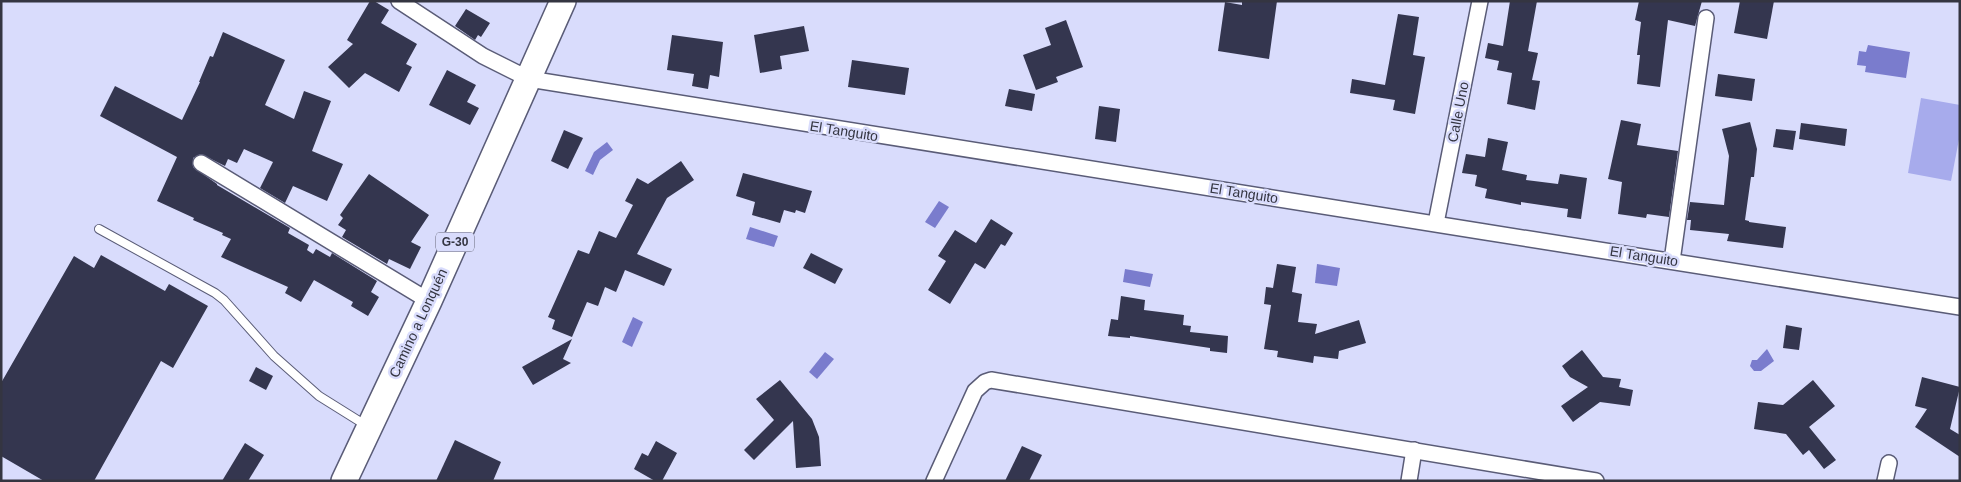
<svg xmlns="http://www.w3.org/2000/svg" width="1961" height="482" viewBox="0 0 1961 482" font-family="Helvetica,sans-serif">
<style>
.green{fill:#a7abec}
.water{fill:#7a7ccd}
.building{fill:#34364f}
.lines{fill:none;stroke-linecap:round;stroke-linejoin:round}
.service-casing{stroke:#5a5c77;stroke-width:10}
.minor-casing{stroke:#5a5c77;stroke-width:18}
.primary-casing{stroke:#5a5c77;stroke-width:28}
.service{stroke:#fff;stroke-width:8}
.minor{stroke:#fff;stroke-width:15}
.primary{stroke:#fff;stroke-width:25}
.labels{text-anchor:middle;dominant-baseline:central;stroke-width:5;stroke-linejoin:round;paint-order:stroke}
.shield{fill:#d9dcfc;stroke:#666779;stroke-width:1}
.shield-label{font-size:12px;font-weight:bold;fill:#343541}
.street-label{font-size:14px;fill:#343541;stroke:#d9dcfc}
</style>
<rect width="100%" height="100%" fill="#d9dcfc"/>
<polygon class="green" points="1921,98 1960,105 1960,134 1951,181 1908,173"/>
<g class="water">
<polygon points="1868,45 1910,52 1906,78 1865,72 1866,66 1857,65 1859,51 1866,52"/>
<polygon points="607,142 613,150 600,160 593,175 585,171 594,152"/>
<polygon points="939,201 949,207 935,228 925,222"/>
<polygon points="750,227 778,236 774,247 746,239"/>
<polygon points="1317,264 1340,268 1337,286 1315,283"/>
<polygon points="1125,269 1153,274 1150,287 1123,282"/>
<polygon points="633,317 643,322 632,347 622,342"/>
<polygon points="1767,349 1774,361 1761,371 1754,371 1750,366 1752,360 1757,360"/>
<polygon points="825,352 834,359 817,379 809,372"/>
</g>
<g class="building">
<polygon points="370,1 374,1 389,10 381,23 417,44 406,64 412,67 399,92 365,73 349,88 328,67 353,44 347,40"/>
<polygon points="1242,1 1277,1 1269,59 1218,51 1225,2 1242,5"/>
<polygon points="1510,1 1537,1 1528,51 1538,53 1532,80 1540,81 1535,110 1507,104 1512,73 1497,70 1499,61 1485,58 1488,43 1503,46"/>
<polygon points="1639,1 1702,1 1695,26 1668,20 1660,87 1637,84 1640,55 1637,55 1641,22 1635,20"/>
<polygon points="1740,1 1774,1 1767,39 1734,33"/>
<polygon points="466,9 490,23 481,37 478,35 475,40 455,26"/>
<polygon points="1398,14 1419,17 1413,55 1425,57 1415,114 1393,110 1395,100 1350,93 1352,79 1385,85"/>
<polygon points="1066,20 1083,67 1056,77 1058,82 1036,90 1023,55 1051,45 1045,28"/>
<polygon points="804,26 809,51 780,56 782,69 760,73 754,35"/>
<polygon points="223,32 285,60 265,105 294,119 304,91 331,101 312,151 343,164 327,201 293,186 285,203 260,188 273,162 244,149 237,163 228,159 225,166 201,154 193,158 193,167 217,184 217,185 290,228 288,233 309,245 307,250 313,254 316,249 330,257 332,253 377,281 371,292 379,297 368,316 351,306 353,302 314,280 301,302 285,293 288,287 221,257 231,239 222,235 223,233 193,220 194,218 157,201 177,157 100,116 115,86 182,120 200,82 199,82 210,56 213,57"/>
<polygon points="672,35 723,42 719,77 710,75 708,89 692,86 694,74 667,70"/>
<polygon points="852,60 909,68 905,95 848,87"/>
<polygon points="447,70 476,85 467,102 479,108 470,125 429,105"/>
<polygon points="1718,74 1755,79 1752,101 1715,96"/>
<polygon points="1009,89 1035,94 1032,111 1005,106"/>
<polygon points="1099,106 1120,109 1116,142 1095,139"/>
<polygon points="1621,120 1641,124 1637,145 1678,151 1669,217 1647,214 1646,218 1618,214 1622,182 1608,179"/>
<polygon points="1750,122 1757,149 1754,177 1751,177 1745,220 1749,221 1749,222 1786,227 1783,248 1727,241 1729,234 1690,230 1691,220 1687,220 1690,202 1724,205 1729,156 1722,129"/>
<polygon points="1801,123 1847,129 1845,146 1799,139"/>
<polygon points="1776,129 1796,131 1793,150 1773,147"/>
<polygon points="564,130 583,138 568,169 551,161"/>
<polygon points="1488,138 1508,142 1502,170 1527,175 1526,180 1558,184 1560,174 1587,178 1581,219 1567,217 1568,209 1521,202 1521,205 1485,198 1487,189 1475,186 1477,175 1462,173 1466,154 1485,157"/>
<polygon points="681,161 694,180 667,198 637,254 672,269 664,286 625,270 616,292 605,287 598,306 587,302 572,337 552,329 555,320 548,317 578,250 589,254 599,231 616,238 633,205 625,201 637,178 648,184"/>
<polygon points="743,173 812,191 805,213 796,210 795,213 784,210 780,223 752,215 755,202 736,196"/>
<polygon points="369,174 429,215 411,242 421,247 410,269 389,259 387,264 342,237 346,230 338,225 343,218 340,215"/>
<polygon points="991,219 1013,233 1005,246 1001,244 985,269 975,263 950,304 928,290 946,261 938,256 955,230 976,243"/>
<polygon points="811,253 843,269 835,284 803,268"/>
<polygon points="101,255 165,291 169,284 208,306 173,368 161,361 94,481 44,481 1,456 1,383 74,256 94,268"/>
<polygon points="1277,264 1296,267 1292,292 1302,294 1298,322 1317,324 1315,334 1359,320 1366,343 1339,351 1338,359 1314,356 1313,363 1277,357 1278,351 1264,349 1271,305 1264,304 1266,287 1273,288"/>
<polygon points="1121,296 1145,300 1144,310 1184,315 1183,325 1191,326 1190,332 1228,336 1227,353 1210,351 1210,348 1130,336 1130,338 1108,336 1111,319 1118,320"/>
<polygon points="1786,325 1802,328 1799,350 1783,348"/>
<polygon points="572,339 563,359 571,363 533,385 522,367"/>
<polygon points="1582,350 1603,377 1621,379 1619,387 1633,390 1630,406 1600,402 1573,422 1561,406 1588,387 1570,377 1562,366"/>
<polygon points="256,367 273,376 266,390 249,381"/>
<polygon points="1922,377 1960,387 1950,429 1960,435 1960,457 1915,427 1927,409 1915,406"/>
<polygon points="780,380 812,419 819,437 821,466 796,468 793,421 754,460 744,450 774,420 756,399"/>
<polygon points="1813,380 1835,406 1809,427 1836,460 1824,469 1809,450 1803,455 1786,434 1754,429 1758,402 1783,405"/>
<polygon points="455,440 501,462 493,481 436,481"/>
<polygon points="656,441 677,453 662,481 655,481 634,469 642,453 648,456"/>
<polygon points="245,443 264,455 248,481 222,481"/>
<polygon points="1022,446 1042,455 1029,481 1005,481"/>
</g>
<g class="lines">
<g class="service-casing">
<polyline id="service" points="99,229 215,293 224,300 274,356 319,396 367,426"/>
</g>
<g class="minor-casing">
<g id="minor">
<path d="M399,1L483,56L529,79C1005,158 1483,231 1960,307"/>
<polyline points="201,163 429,301"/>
<polyline points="1436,223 1480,1"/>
<polyline points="1672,261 1706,18"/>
<polyline points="934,481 975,391 985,382 991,380 1596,481"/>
<polyline points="1409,481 1414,450"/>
<polyline points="1885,481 1889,463"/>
</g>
</g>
<g class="primary-casing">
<polyline id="primary" points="344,481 429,301 563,1"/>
</g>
<use href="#service" class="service"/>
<use href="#minor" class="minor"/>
<use href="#primary" class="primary"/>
</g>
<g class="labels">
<rect class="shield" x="436" y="232.5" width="38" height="19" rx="4"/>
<g class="shield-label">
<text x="455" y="242">G-30</text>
</g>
<g class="street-label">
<text transform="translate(1458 112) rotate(-79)">Calle Uno</text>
<text transform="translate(844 131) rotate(9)">El Tanguito</text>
<text transform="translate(1244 193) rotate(9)">El Tanguito</text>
<text transform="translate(1644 256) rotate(9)">El Tanguito</text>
<text transform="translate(418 323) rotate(-65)">Camino a Lonquén</text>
</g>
</g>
<rect width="1961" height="482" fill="none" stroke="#343541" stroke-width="5"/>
</svg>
